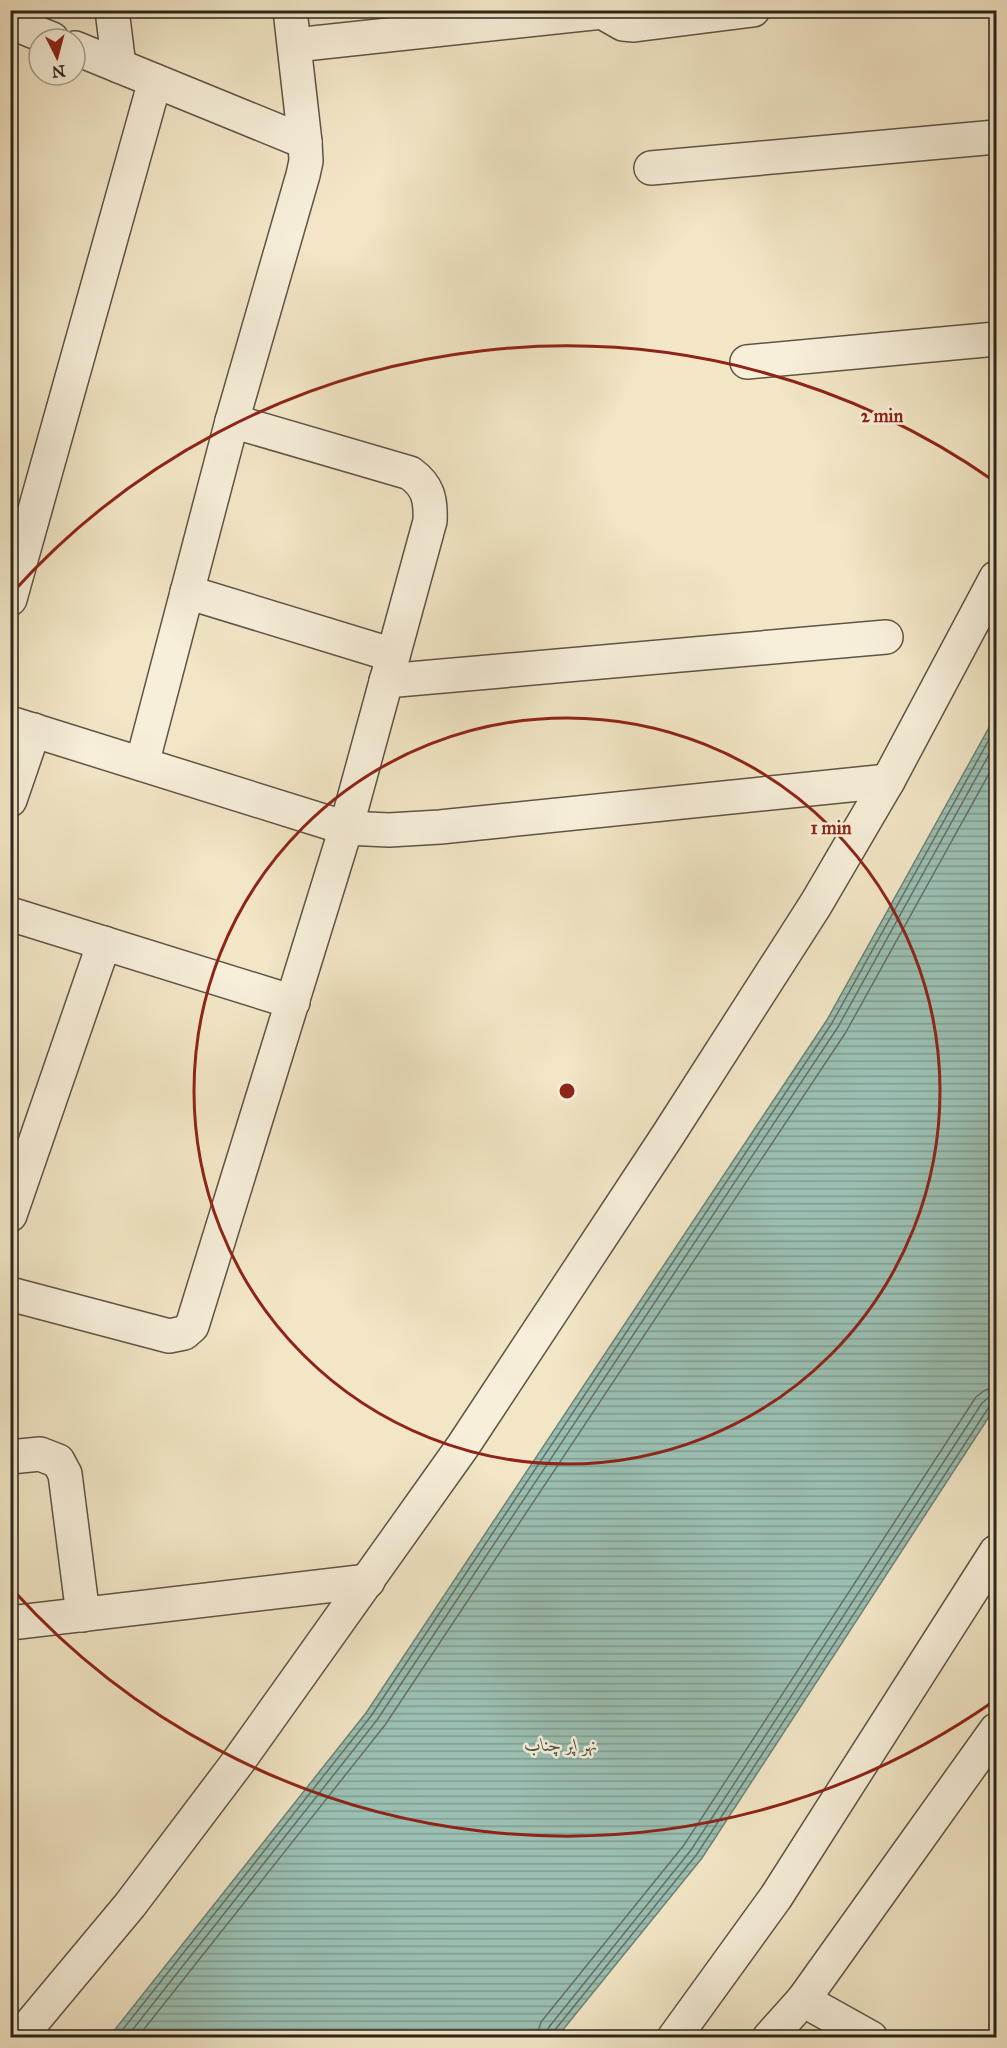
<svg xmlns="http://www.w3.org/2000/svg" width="1007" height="2048" viewBox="0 0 1007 2048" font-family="'IM FELL Great Primer',Amiri,serif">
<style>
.water{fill:url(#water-rules);stroke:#6f8276;stroke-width:1.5}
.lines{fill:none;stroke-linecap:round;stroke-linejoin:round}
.shore{stroke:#647266;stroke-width:1.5}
.minor-casing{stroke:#5e5445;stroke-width:36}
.minor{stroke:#f7efda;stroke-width:33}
.ring{fill:none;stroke:#8f2418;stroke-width:3}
.labels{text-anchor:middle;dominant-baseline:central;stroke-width:5;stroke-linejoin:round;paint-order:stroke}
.water-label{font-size:18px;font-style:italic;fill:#4e5348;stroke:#f7efda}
.centre{fill:#8f2418;stroke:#f7efda;stroke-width:3}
.ring-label{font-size:18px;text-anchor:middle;font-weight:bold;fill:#8f2418;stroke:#f7efda;stroke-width:5;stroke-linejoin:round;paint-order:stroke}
</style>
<defs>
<pattern id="water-rules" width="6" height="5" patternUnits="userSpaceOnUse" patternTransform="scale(1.5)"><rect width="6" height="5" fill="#9bc0b3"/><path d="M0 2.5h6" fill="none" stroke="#7f9c91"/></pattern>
</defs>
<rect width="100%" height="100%" fill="#f2e6c6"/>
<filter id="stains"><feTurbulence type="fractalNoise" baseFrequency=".00333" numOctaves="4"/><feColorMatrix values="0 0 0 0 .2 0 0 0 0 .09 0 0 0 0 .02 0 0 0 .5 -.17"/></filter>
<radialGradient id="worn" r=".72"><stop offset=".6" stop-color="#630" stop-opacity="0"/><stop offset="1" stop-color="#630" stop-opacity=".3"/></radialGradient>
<polygon class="water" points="996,715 996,1406 702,1858 557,2037 109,2037 366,1713 827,1020"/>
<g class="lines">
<g class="shore">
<polyline points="116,2038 371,1716 832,1023 996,727"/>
<polyline points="126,2038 377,1720 838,1027 996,742"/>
<polyline points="137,2038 385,1725 846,1032 996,761"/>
<polyline points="536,2038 541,2022 684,1845 976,1397 985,1390 996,1387"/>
<polyline points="545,2038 549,2027 691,1850 982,1403 988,1398 996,1396"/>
<polyline points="553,2038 554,2031 697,1854 989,1407 996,1404"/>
</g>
<g class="minor-casing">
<g id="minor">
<polyline points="112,10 119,66"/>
<polyline points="10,22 52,39"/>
<polyline points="295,45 602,12 623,24 634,25 753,10"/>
<polyline points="75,48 305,142"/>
<polyline points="651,168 996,137"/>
<polyline points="747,362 996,339"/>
<polyline points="187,592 393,655"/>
<polyline points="10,599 155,81"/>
<polyline points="386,681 886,637"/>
<polyline points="10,723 346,828 389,830 440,827 888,781"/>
<polyline points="142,764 232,421 303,175 306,161 305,142 290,10"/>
<polyline points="10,800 34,730"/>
<polyline points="10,914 293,1002"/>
<polyline points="10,1215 104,943"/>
<path d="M10,1294L169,1336L184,1333L192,1326L346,828L430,521C431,499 428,486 410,473L232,421"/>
<polyline points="10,1457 40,1454 58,1461 65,1474 83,1615"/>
<polyline points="10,1623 368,1581"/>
<polyline points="803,2000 871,2038"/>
<polyline points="19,2038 130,1905 238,1762 463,1446 668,1135 816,904 888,781 996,578"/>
<polyline points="674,2038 776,1897 996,1552"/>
<polyline points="769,2038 803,2000 996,1730"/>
</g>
</g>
<use href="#minor" class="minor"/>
</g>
<g class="ring">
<circle cx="567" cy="1091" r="373"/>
<path d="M994 1701A745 745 0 0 1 13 1590M13 592A745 745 0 0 1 994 481"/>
</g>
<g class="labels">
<g class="water-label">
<text x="561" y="1745">نہر اپر چناب</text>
</g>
</g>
<circle cx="567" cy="1091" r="9" class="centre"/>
<g class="ring-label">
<text x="882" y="422">2 min</text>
<text x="831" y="834">1 min</text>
</g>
<rect width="1007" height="2048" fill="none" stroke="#f2e6c6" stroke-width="36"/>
<rect x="12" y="12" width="983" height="2024" fill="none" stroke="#2d241a" stroke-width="3"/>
<rect x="18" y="18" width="971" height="2012" fill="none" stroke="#2d241a" stroke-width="1.5"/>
<g transform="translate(57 57) rotate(174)"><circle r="28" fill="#f7efda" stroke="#a69e8d" stroke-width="1.5"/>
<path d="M0-4.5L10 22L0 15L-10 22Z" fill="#8f2418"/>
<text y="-9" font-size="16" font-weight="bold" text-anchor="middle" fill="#2d241a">N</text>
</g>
<rect width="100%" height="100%" filter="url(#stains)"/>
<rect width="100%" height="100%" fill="url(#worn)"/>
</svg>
